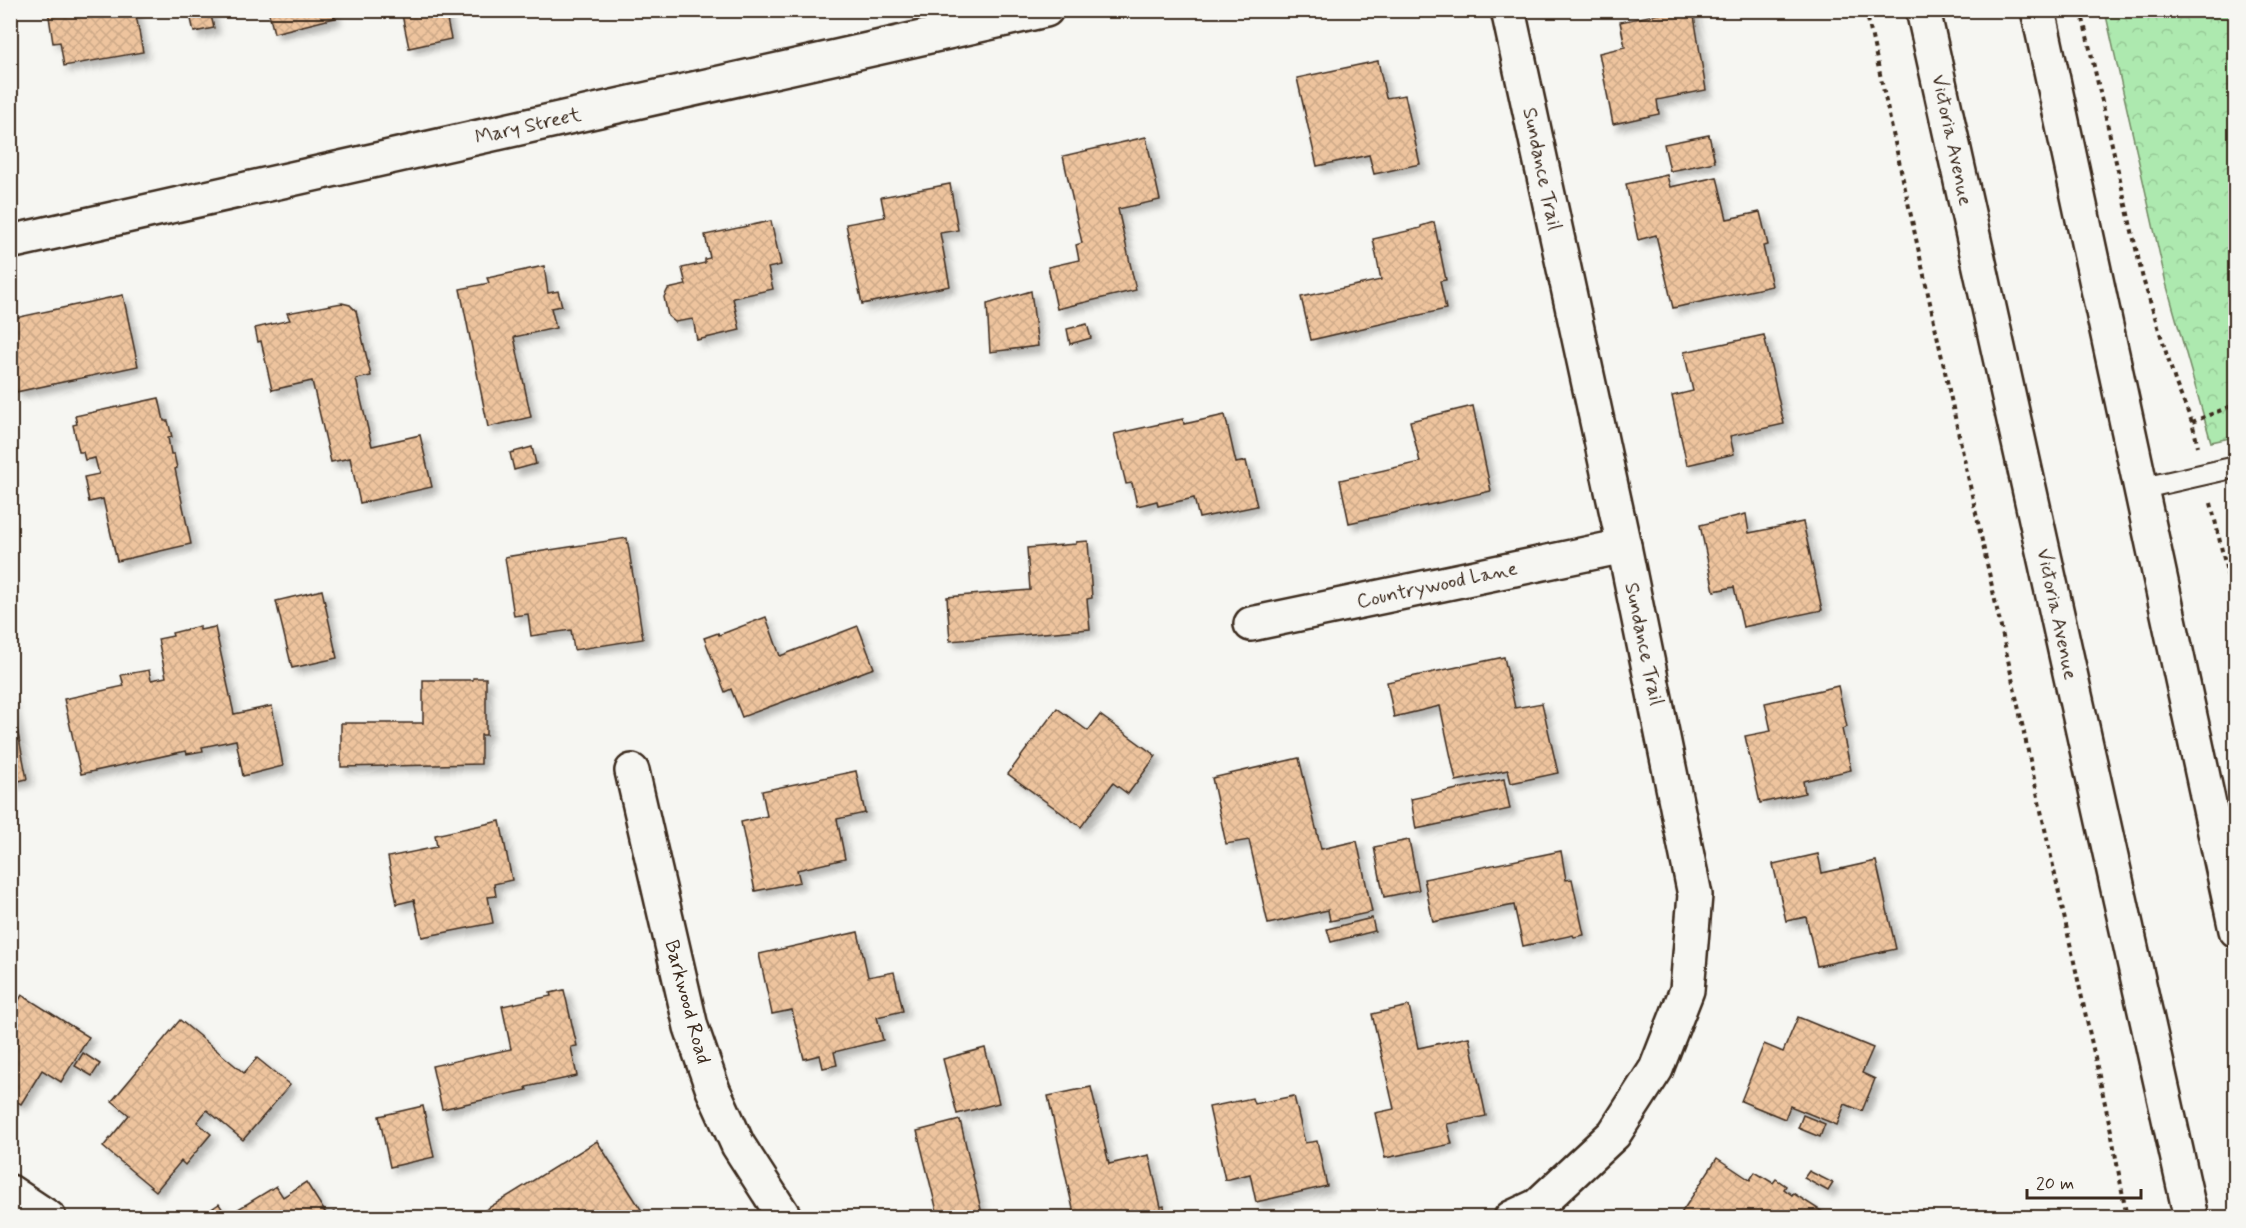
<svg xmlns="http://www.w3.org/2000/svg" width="2246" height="1228" viewBox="0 0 2246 1228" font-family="Mynerve,sans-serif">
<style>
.park{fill:url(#park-crowns);stroke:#748a66;stroke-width:1.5}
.building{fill:url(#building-cross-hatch);stroke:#3b2a1e;stroke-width:1.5;filter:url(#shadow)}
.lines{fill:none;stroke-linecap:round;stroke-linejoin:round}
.service-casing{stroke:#3b2a1e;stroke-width:24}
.minor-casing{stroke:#3b2a1e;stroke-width:38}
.secondary-casing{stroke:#3b2a1e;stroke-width:38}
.path{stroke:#3b2a1e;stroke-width:4;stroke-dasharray:4.5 4.5;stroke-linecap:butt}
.service{stroke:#f6f6f2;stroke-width:20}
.minor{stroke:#f6f6f2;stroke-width:33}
.secondary{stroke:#f6f6f2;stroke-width:33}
.labels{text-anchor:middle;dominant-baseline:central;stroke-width:4.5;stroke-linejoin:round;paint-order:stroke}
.street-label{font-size:20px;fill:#3b2a1e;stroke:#f6f6f2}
</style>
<defs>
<pattern id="park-crowns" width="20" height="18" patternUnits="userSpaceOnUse" patternTransform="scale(1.5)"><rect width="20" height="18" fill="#ade9af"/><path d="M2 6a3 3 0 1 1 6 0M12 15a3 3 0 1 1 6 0" fill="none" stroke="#96c896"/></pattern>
<pattern id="building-cross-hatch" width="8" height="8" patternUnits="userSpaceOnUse" patternTransform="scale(1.5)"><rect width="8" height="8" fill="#eec49e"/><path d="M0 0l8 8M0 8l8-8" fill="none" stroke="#cda988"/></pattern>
<filter id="shadow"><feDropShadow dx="5.5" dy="5.5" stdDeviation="3" flood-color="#0004"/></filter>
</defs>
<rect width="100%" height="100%" fill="#f6f6f2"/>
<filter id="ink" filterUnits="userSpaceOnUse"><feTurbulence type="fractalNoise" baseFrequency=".0167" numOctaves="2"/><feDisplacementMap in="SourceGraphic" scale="12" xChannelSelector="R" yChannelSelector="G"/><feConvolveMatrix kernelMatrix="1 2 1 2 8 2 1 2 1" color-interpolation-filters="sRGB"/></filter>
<g filter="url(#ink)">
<polygon class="park" points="2105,11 2235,11 2235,437 2211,442 2166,283"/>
<g class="building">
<polygon points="48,10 135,10 143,52 64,66 60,42 53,43"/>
<polygon points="268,10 333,10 335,18 274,33"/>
<polygon points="401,10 445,10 451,39 409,48"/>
<polygon points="1678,10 1693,10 1706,90 1657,100 1659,114 1613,124 1599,53 1625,47 1620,22"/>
<polygon points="210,11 214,28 194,32 190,15"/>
<polygon points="1378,61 1386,98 1405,95 1420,164 1374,174 1369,155 1317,166 1297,78"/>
<polygon points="1709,135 1715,162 1670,171 1664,144"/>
<polygon points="1146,137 1160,200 1118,209 1136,290 1057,309 1048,267 1079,260 1076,245 1082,243 1063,156"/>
<polygon points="1667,175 1670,187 1717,177 1727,219 1760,212 1768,245 1763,246 1772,286 1673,308 1656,235 1638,240 1626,184"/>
<polygon points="950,184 958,230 940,233 950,286 862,304 846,224 885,217 881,197"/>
<polygon points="771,221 781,265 768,268 773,289 733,298 740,330 697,340 693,319 675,322 668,316 664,297 668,289 686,285 682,268 705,263 705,259 710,258 705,235"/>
<polygon points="1434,222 1446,280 1440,281 1446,309 1311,340 1301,297 1381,280 1373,239 1421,228 1421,226"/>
<polygon points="544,266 548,293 558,291 562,306 551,308 556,328 514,337 531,417 488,427 460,289 489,283 487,278"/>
<polygon points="1031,291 1038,346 990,352 987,304"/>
<polygon points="123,295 138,366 16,392 10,368 10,319"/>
<polygon points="342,303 350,305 356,311 371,376 356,379 372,446 420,435 432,487 360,503 350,458 331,462 312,381 272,390 261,341 258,342 255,328 290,320 287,313"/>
<polygon points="1087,324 1091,338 1070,344 1067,329"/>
<polygon points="1764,335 1784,424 1730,436 1734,454 1687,465 1672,396 1693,391 1684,352"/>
<polygon points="159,398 164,421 168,421 172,437 168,438 171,454 174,454 177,468 175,469 191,544 117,561 103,499 89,502 84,477 99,474 95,458 85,460 83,452 79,452 73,425 77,424 75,416"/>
<polygon points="1473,406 1491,491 1349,523 1340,480 1420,462 1410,421"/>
<polygon points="1225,415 1236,463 1246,461 1257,506 1199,518 1194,498 1158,506 1157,501 1137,506 1132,483 1126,484 1114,434 1183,419 1184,424"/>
<polygon points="532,447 536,464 514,470 510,453"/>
<polygon points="1746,514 1749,533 1803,522 1822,610 1743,627 1734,587 1714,591 1700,525"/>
<polygon points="627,538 643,639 574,650 571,630 531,636 528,614 514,616 505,557"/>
<polygon points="1088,541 1092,598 1087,599 1090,629 950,641 947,597 1030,590 1027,548 1076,544 1076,542"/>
<polygon points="322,590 337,658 292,668 276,601"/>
<polygon points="766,617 780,656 858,626 874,668 742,717 731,689 725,692 704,638 718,633 719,635"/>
<polygon points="200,626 200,630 215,627 234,714 272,706 283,766 243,776 236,740 202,747 203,751 187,754 186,751 81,774 64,699 124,686 121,675 149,670 151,680 166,677 158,639 173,636 172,633"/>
<polygon points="1504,657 1515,708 1542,703 1558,773 1511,783 1508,770 1456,781 1440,706 1394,717 1387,682"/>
<polygon points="473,678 486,678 486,735 481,735 481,764 341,767 341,723 423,723 423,680 473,680"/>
<polygon points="1838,686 1847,727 1842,729 1851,770 1803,781 1805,793 1760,803 1745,736 1771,731 1765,703"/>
<polygon points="11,698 27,779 10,783 10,698"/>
<polygon points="1057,708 1088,731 1100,715 1156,756 1128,794 1113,783 1081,827 1008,774"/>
<polygon points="1299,758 1321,849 1357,841 1372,912 1330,921 1328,910 1268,924 1249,840 1226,844 1212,778"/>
<polygon points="856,771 865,813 837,819 845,859 797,870 800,882 755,891 741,822 767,816 762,791"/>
<polygon points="1504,779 1510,809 1416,829 1411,799"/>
<polygon points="500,821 512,880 494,884 496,896 488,897 493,923 422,937 414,900 397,904 388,857 437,847 435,835"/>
<polygon points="1409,840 1419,890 1384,897 1374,847"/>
<polygon points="1561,851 1566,880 1572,879 1584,935 1574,937 1573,935 1523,946 1514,905 1433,922 1424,879"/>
<polygon points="1818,854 1822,873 1876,861 1896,949 1817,966 1806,917 1786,921 1773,864"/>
<polygon points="1372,918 1375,931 1331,942 1327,929"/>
<polygon points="858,932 868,977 894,972 903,1011 877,1017 883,1040 834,1052 837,1065 823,1068 820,1055 804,1059 792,1010 772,1014 759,954"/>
<polygon points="564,990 577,1046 571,1047 577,1076 526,1087 527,1090 442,1109 432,1066 511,1049 502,1006 551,996 550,993"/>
<polygon points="22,995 89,1037 61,1082 42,1070 21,1104 10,1098 10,1014"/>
<polygon points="1409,1006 1418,1048 1469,1037 1486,1116 1447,1124 1452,1144 1385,1158 1375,1113 1394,1109 1372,1014"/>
<polygon points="1798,1017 1873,1048 1862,1073 1875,1079 1862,1111 1845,1104 1837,1125 1790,1106 1785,1119 1741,1101 1764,1044 1783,1052"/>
<polygon points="180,1020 244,1073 257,1058 290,1085 243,1140 207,1110 197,1122 211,1134 185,1165 181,1161 156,1191 103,1147 129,1115 112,1101"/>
<polygon points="985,1048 999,1103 957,1114 943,1059"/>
<polygon points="83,1053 100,1064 92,1076 75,1066"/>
<polygon points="1091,1087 1109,1164 1149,1155 1161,1207 1164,1206 1166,1218 1075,1218 1048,1096"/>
<polygon points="1294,1096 1305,1143 1317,1141 1327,1186 1256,1202 1250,1174 1225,1180 1209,1107 1252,1098 1254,1104"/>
<polygon points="423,1106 434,1157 390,1167 379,1116"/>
<polygon points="1803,1115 1825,1124 1820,1137 1798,1128"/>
<polygon points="960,1120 983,1218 911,1218 937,1211 917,1131"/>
<polygon points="597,1141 644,1214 638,1218 572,1218 567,1210 555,1218 474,1217"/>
<polygon points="1717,1158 1750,1180 1755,1172 1773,1183 1776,1179 1786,1186 1784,1189 1792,1195 1793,1193 1826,1214 1824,1218 1678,1218"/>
<polygon points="1809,1171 1833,1183 1828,1191 1804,1178"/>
<polygon points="306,1182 327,1215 335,1212 338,1218 198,1218 219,1204 227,1216 276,1186 283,1197"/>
</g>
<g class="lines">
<g class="service-casing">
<polyline id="service" points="2139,489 2236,467"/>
</g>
<g class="minor-casing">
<g id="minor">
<polyline points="1508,10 1624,546 1695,895 1687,990 1656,1069 1614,1134 1537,1206 1511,1218"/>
<polyline points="10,242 1046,10"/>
<polyline points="1251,624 1624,546"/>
<polyline points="632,771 691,1027 713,1090 738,1145 785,1218"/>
<polyline points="10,1192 49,1218"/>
</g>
</g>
<g class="secondary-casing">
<g id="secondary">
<polyline points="1923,10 2191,1218"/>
<polyline points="2038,10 2236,930"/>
</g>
</g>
<g class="path">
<polyline points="1866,10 2111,1131 2127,1218"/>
<polyline points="2081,10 2143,279 2176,384 2192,422 2198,446"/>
<polyline points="2192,422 2236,404"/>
<polyline points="2211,503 2236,611"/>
</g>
<use href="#service" class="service"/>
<use href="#minor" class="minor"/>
<use href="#secondary" class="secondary"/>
</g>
</g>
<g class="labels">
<g class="street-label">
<text transform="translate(528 126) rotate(-13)">Mary Street</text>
<text transform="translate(1952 140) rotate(78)">Victoria Avenue</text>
<text transform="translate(1542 169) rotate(78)">Sundance Trail</text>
<text transform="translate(1437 585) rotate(-12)">Countrywood Lane</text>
<text transform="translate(2057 614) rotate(78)">Victoria Avenue</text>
<text transform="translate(1644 644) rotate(78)">Sundance Trail</text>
<text transform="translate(687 1002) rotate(75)">Barkwood Road</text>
</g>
</g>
<rect width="2246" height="1228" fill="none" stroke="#f6f6f2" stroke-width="36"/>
<rect x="18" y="18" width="2210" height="1192" fill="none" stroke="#3b2a1e" stroke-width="2" filter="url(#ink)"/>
<path d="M2027 1189v9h114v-9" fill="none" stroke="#3b2a1e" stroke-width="3"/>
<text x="2036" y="1189" font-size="18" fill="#3b2a1e" stroke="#f6f6f2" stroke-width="4.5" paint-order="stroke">20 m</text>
</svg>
